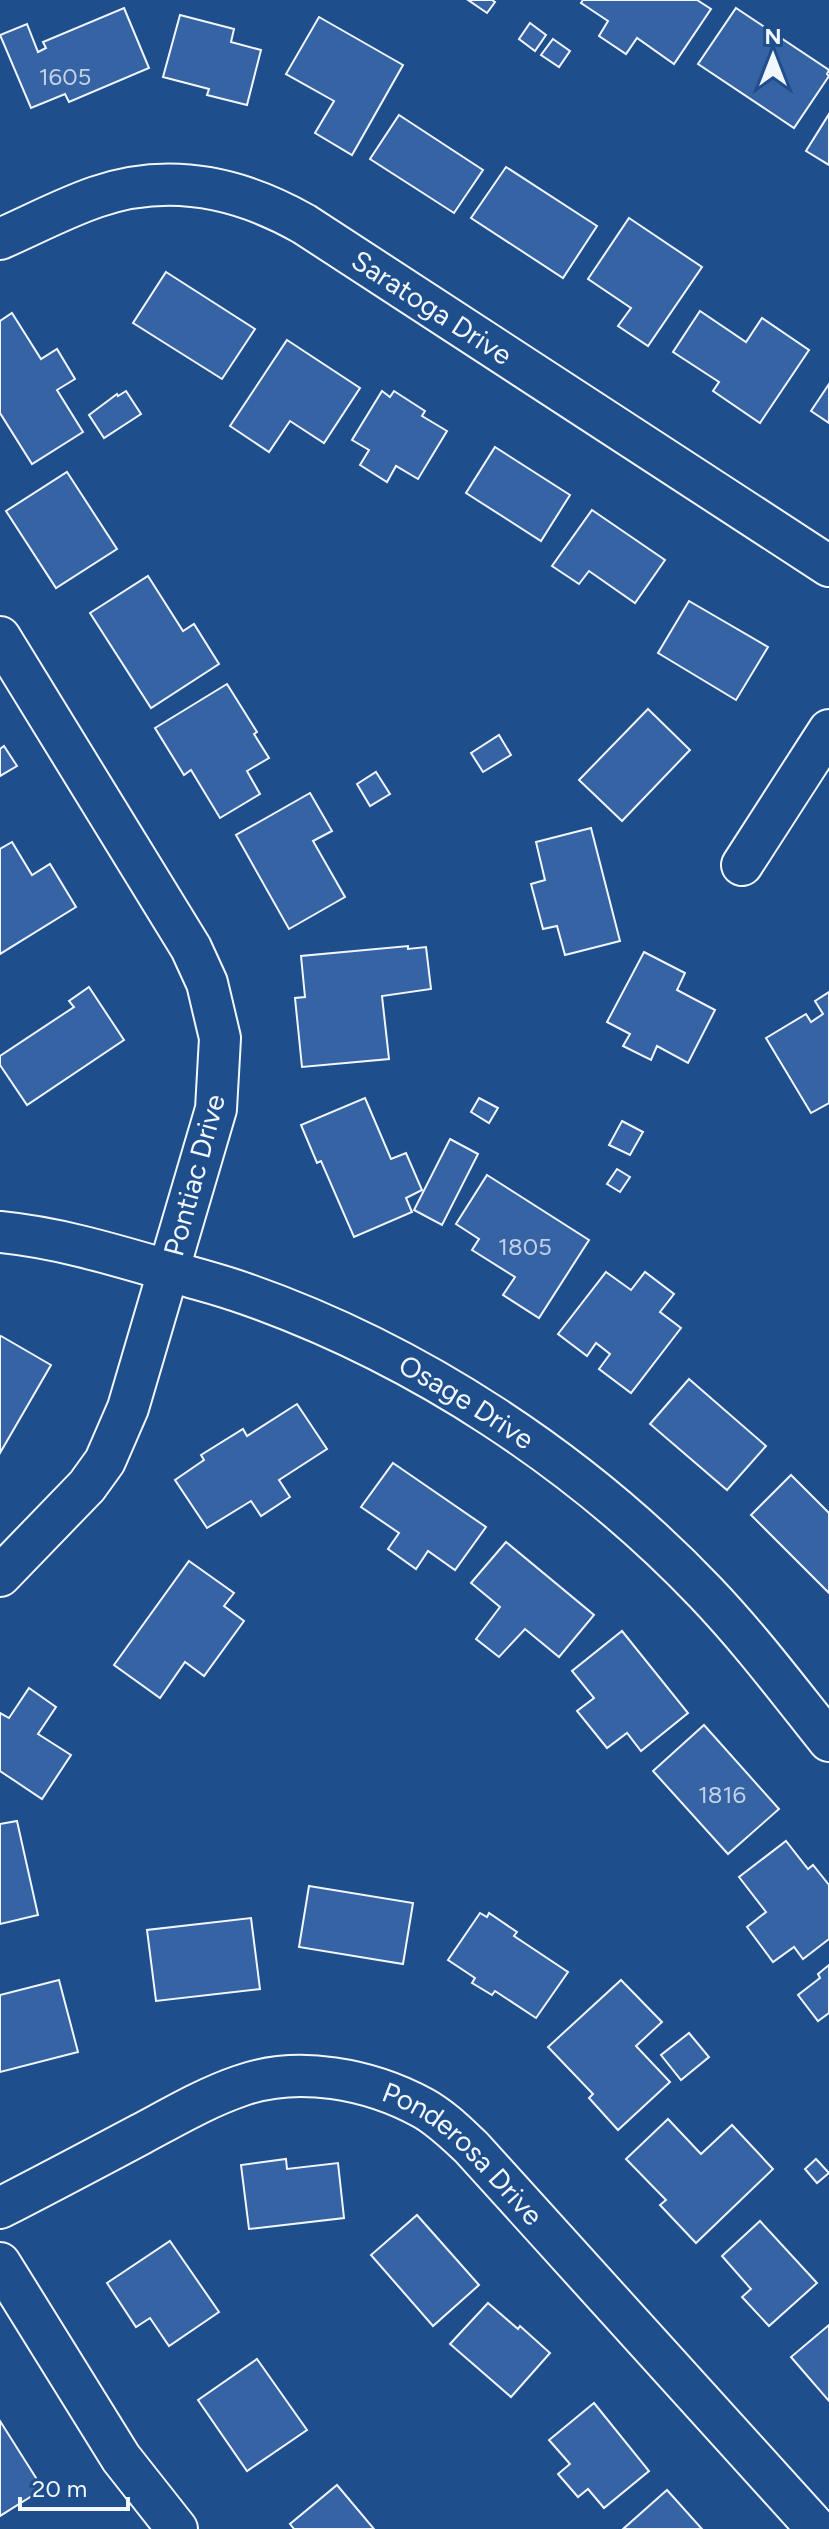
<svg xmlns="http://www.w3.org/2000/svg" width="829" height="2529" viewBox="0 0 829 2529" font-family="Figtree,sans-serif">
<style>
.building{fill:#3563a3;stroke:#f2f6ff;stroke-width:2}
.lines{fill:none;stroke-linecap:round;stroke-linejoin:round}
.minor-casing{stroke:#f2f6ff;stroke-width:44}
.minor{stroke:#1f4e8c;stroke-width:40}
.labels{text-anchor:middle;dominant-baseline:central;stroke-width:6;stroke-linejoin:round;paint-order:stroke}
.number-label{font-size:24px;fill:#c3d1e8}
.street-label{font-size:28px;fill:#f2f6ff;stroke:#1f4e8c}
</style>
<rect width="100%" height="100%" fill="#1f4e8c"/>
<g class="building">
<polygon points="468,0 492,0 495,2 487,13"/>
<polygon points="583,0 697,0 711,9 674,64 637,38 626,54 599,36 608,21 581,3"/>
<polygon points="124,8 149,68 69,102 65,94 31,108 0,35 27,24 38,52 46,48 43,42"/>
<polygon points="736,8 829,70 827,74 829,76 794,128 698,64"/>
<polygon points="180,15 234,29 231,42 261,50 247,105 207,95 209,89 163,77"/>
<polygon points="319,17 403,65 352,155 315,133 334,101 286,74"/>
<polygon points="530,23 546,35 535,51 519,39"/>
<polygon points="553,39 570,51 559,67 541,55"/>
<polygon points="829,114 829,165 806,151"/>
<polygon points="399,115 483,170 454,213 370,159"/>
<polygon points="506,167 597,226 563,278 471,218"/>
<polygon points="629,218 702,267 648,346 618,326 631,308 588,279"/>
<polygon points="166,272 255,329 222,379 133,323"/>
<polygon points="700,311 746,342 762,318 809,350 760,423 713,391 719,382 673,352"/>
<polygon points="12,313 41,359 57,349 75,379 57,390 83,432 32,464 0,413 0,321"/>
<polygon points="287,340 360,388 324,443 290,421 269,452 230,426"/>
<polygon points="829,384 829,423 811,411"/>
<polygon points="126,391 141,414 104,438 89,415 117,394 118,396"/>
<polygon points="382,391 390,397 394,391 425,411 422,416 447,431 418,479 396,466 387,482 360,465 369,450 352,440"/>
<polygon points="495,447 570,495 541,541 466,493"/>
<polygon points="67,472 117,549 56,588 6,511"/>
<polygon points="592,510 665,560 635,603 589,571 579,584 552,566"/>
<polygon points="148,576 183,631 194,624 219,664 151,708 90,613"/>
<polygon points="689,601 768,647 736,700 658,653"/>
<polygon points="227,684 257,732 254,734 269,758 247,771 260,794 220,818 191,770 184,775 155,728"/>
<polygon points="648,709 690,750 622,821 579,780"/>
<polygon points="499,735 511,755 483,772 471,753"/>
<polygon points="4,746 17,766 0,776 0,749"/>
<polygon points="376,772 390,794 370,806 357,784"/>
<polygon points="310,793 332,831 313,841 345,897 289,929 236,835"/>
<polygon points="591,828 620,941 565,955 557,926 543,929 531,884 545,880 536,842"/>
<polygon points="12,842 32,875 50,864 76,907 0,954 0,849"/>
<polygon points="408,946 408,949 426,947 431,989 382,996 389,1059 302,1067 295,998 305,997 301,956"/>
<polygon points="644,952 685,973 677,990 715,1010 688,1063 657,1046 651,1060 623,1046 630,1034 607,1022"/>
<polygon points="89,987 124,1040 27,1105 0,1065 0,1056 74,1007 69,1001"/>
<polygon points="829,992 829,1103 811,1113 766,1038 806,1014 811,1022 823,1014 815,1001"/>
<polygon points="365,1098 391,1159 406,1153 422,1190 406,1198 412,1212 354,1237 321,1161 317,1163 301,1125"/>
<polygon points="479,1098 498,1108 489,1123 471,1112"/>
<polygon points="622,1121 643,1132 630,1155 609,1145"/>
<polygon points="450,1139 478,1154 442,1225 414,1210"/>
<polygon points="617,1169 630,1177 620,1192 607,1184"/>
<polygon points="487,1175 589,1240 539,1318 503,1295 515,1277 472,1250 479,1239 456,1224"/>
<polygon points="606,1272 631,1290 645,1272 674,1294 660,1312 681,1328 631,1393 599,1369 610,1354 596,1343 587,1356 558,1334"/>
<polygon points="1,1336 51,1365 0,1453 0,1337"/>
<polygon points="689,1379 766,1446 727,1490 650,1424"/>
<polygon points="297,1404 327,1449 279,1480 290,1497 261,1516 251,1501 207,1528 175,1480 204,1460 201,1455 243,1429 247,1436"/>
<polygon points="393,1463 486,1527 455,1570 428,1551 416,1569 388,1549 399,1533 361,1507"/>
<polygon points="791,1475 829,1513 829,1593 751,1515"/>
<polygon points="506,1542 594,1615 559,1657 525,1629 499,1657 476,1639 500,1607 471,1583"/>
<polygon points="189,1561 234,1593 224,1606 244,1621 204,1676 185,1662 160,1698 114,1665"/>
<polygon points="622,1631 688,1713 641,1751 627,1733 607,1748 577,1711 594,1698 572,1671"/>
<polygon points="29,1688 56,1707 38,1734 71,1755 42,1799 0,1771 0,1713 9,1718"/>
<polygon points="704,1725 779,1809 728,1854 653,1771"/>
<polygon points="17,1821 38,1915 0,1924 0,1824"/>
<polygon points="786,1841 808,1869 813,1865 829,1885 829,1939 803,1959 794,1947 773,1962 747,1927 766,1912 739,1877"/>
<polygon points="309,1886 413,1903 403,1964 299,1947"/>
<polygon points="480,1913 487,1917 489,1913 517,1932 514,1936 568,1972 536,2018 495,1991 492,1995 472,1983 475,1978 448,1960"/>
<polygon points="251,1918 260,1989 156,2001 147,1930"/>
<polygon points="829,1965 829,2013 818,2021 798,1995 820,1978 818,1974"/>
<polygon points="59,1980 78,2052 0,2072 0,1995"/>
<polygon points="621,1980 662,2022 636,2046 670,2082 618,2130 589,2098 593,2094 548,2047"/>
<polygon points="689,2033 709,2057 681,2080 661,2055"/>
<polygon points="668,2119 701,2154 732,2125 773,2169 696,2243 660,2205 666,2200 626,2159"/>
<polygon points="286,2159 287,2169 338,2163 344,2218 249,2229 241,2165"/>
<polygon points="816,2159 829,2173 817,2183 805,2169"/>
<polygon points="417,2215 479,2285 433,2326 371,2255"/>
<polygon points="760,2221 817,2283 769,2326 742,2297 751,2289 722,2256"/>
<polygon points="170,2241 219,2312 169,2346 150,2318 136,2327 107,2283"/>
<polygon points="488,2303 518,2329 520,2326 550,2353 511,2397 450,2344"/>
<polygon points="829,2325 829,2401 791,2357"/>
<polygon points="257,2359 307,2430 247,2471 198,2400"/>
<polygon points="594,2403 649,2471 604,2508 588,2489 578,2497 558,2474 570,2464 549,2440"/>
<polygon points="0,2421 43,2489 0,2516"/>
<polygon points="337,2485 374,2529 294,2529 290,2524"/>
<polygon points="667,2490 702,2529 623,2529"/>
</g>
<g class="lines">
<g class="minor-casing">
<g id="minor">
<path id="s1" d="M0,239C32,225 64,208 96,197C169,172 239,187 304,224L829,566"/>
<polyline points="0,637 191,948 207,983 220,1038 216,1109 128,1408 105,1461 87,1486 0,1576"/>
<polyline points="742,865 829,730"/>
<path id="s2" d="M0,1232C61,1238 118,1256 177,1273C200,1280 224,1286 246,1294C417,1354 580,1461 705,1592C750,1639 789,1691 829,1741"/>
<path id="s3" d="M0,2208C47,2184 94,2159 141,2134C173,2117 205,2098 240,2086C298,2065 370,2079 423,2108C441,2118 456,2133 471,2147L817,2529"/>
<polyline points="0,2263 121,2458 177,2529"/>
</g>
</g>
<use href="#minor" class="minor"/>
</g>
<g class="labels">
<g class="number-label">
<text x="65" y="76">1605</text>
<text x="525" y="1246">1805</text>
<text x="722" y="1794">1816</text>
</g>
<g class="street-label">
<text stroke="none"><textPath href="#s1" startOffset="474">Saratoga Drive</textPath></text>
<text transform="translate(194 1175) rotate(-75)">Pontiac Drive</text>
<text stroke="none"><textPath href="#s2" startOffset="500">Osage Drive</textPath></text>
<text stroke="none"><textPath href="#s3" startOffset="518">Ponderosa Drive</textPath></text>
</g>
</g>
<g transform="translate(773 56)" stroke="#1f4e8c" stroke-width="6" paint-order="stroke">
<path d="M0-6L14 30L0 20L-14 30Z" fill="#f2f6ff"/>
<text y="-12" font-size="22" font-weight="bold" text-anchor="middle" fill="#f2f6ff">N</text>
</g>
<path d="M20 2497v12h108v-12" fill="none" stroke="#f2f6ff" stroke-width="4"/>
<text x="32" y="2497" font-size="24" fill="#f2f6ff" stroke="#1f4e8c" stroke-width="6" paint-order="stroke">20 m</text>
</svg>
